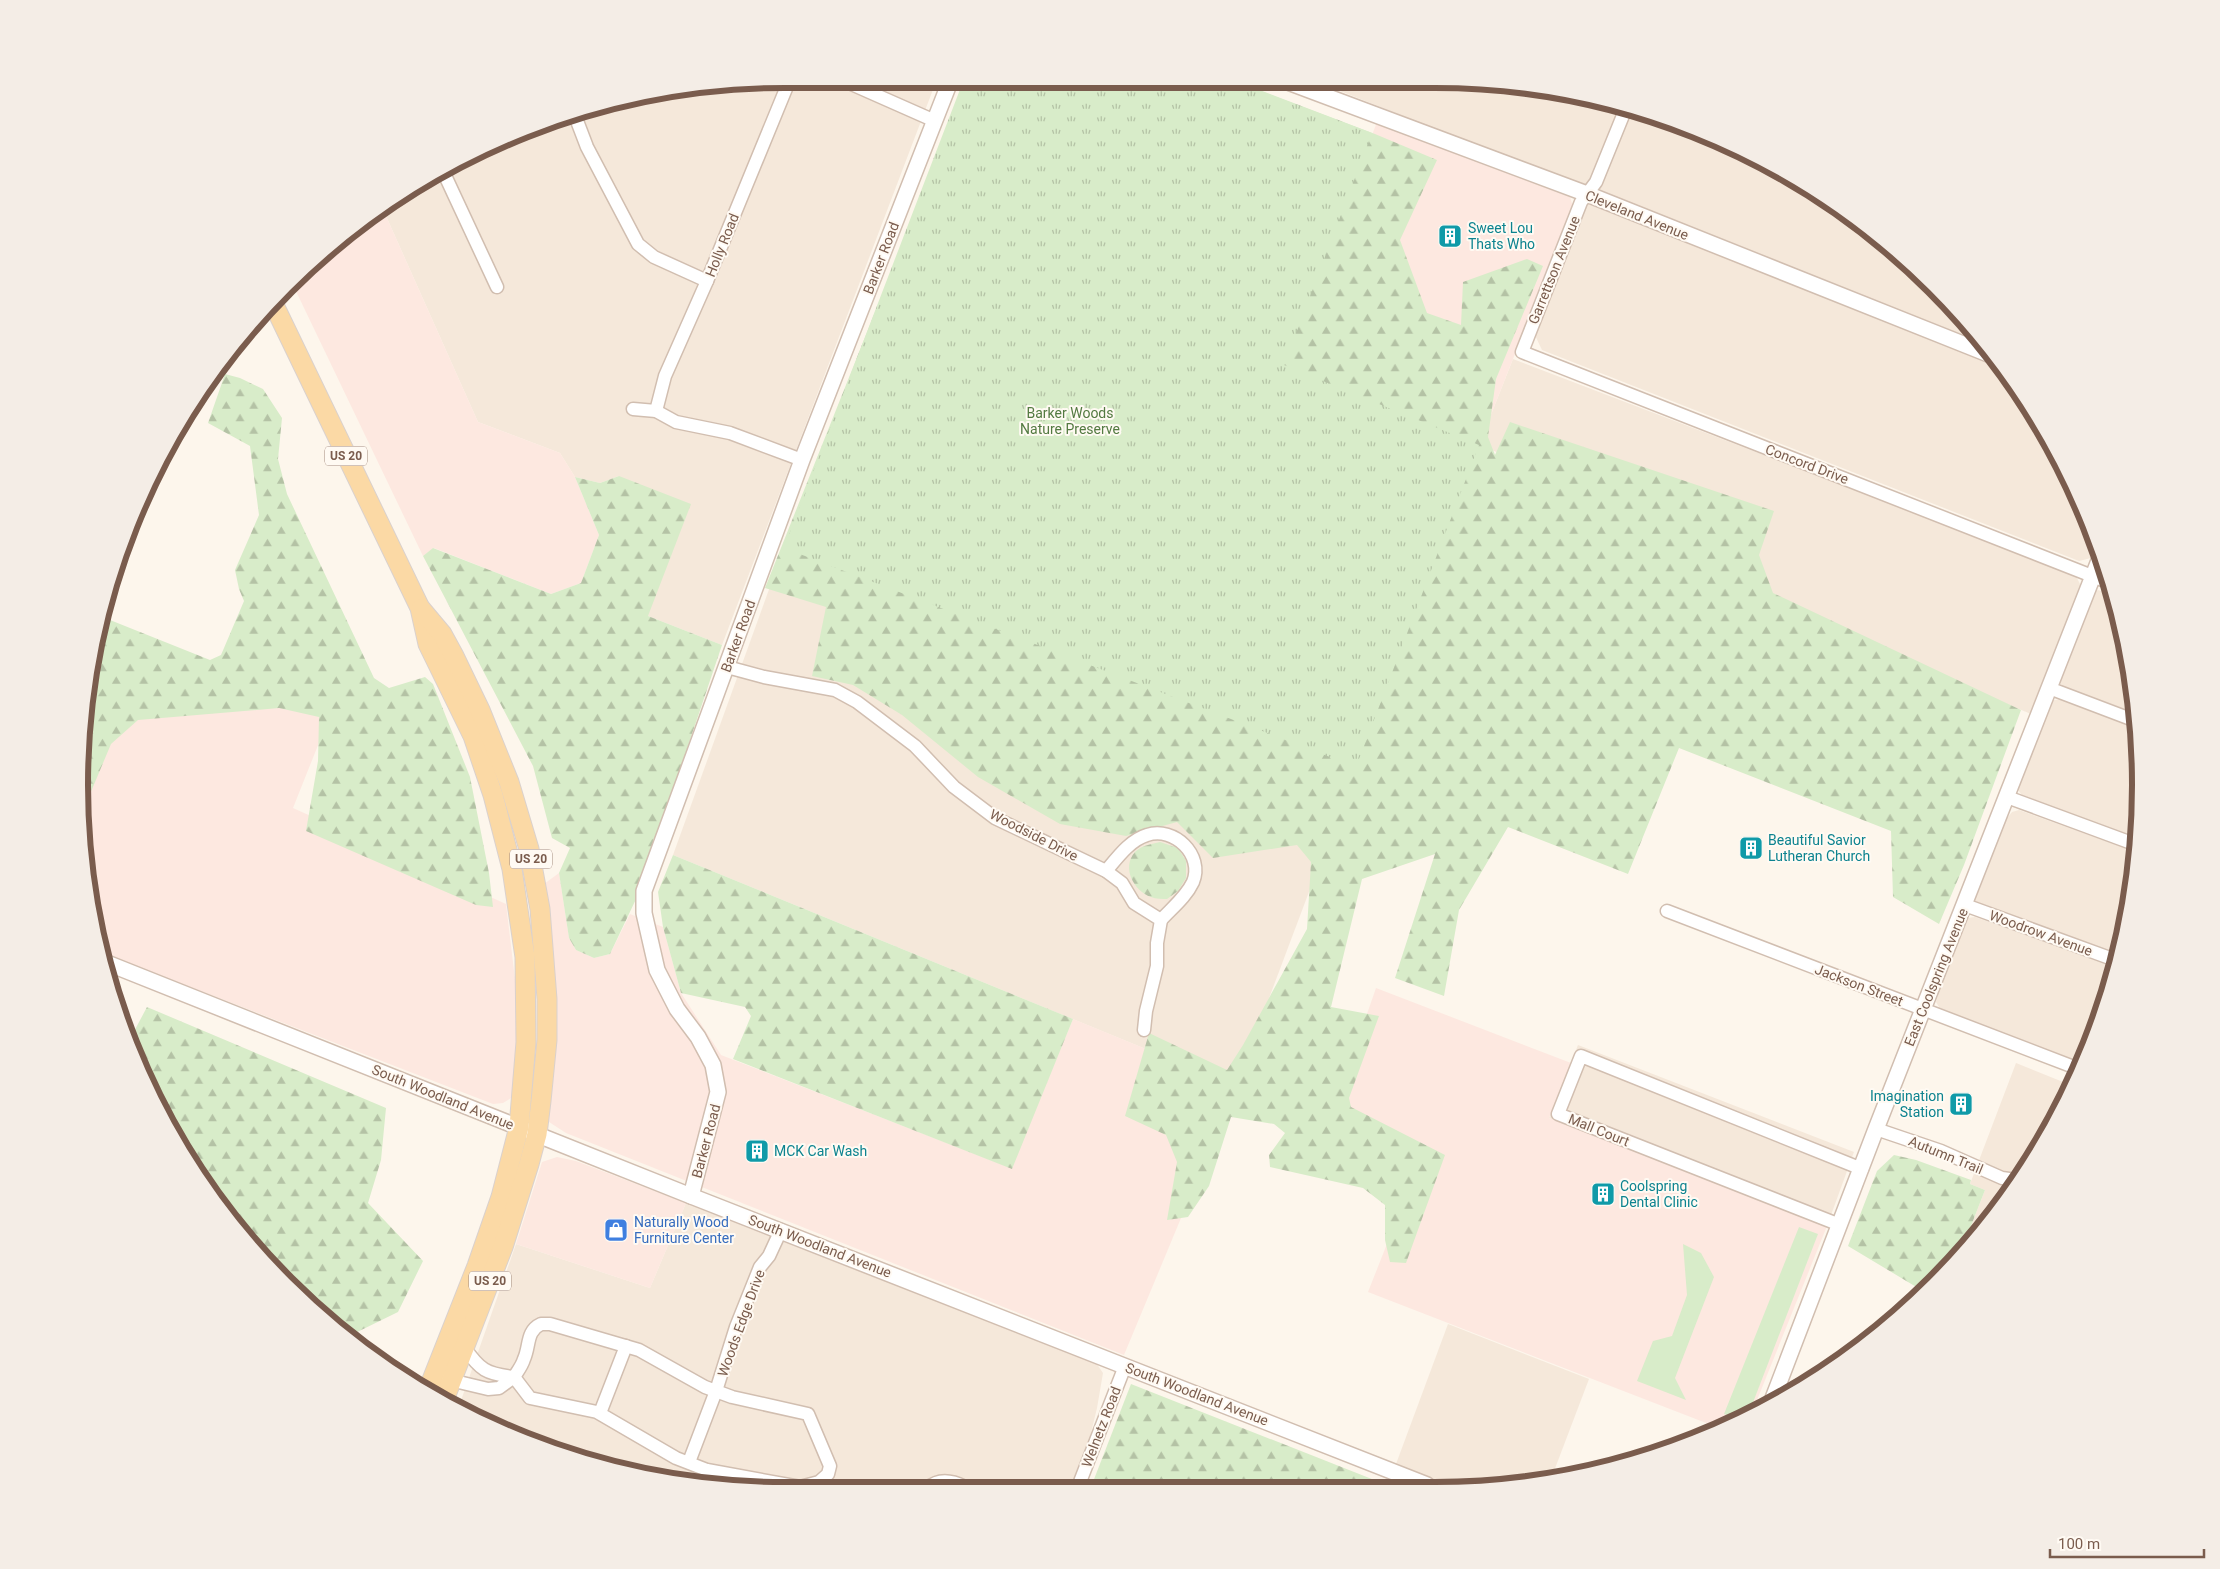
<svg xmlns="http://www.w3.org/2000/svg" width="2220" height="1569" viewBox="0 0 2220 1569" font-family="Roboto,sans-serif">
<style>
.residential{fill:#f5e8da}
.commercial{fill:#fde8e0}
.grass{fill:#d8ecc9}
.forest{fill:url(#forest-firs)}
.park{fill:url(#park-tufts)}
.lines{fill:none;stroke-linecap:round;stroke-linejoin:round}
.minor-casing{stroke:#d1beb0;stroke-width:15}
.tertiary-casing{stroke:#d1beb0;stroke-width:18}
.primary-casing{stroke:#dad1cd;stroke-width:21}
.minor{stroke:#fff;stroke-width:12}
.tertiary{stroke:#fff;stroke-width:15}
.primary{stroke:#fbd9a5;stroke-width:19}
.labels{text-anchor:middle;dominant-baseline:central;stroke-width:4;stroke-linejoin:round;paint-order:stroke}
.shield{fill:#fffaf3;stroke:#a28b7f;stroke-width:1}
.shield-label{font-size:12px;font-weight:bold;fill:#7a5c4d}
.street-label{font-size:14px;fill:#7a5c4d;stroke:#fffaf3}
.culture-label{font-size:14px;fill:#0d838f;stroke:#fffaf3;text-anchor:start}
.park-label{font-size:14px;fill:#537a41;stroke:#fffaf3}
.shop-label{font-size:14px;fill:#366cbe;stroke:#fffaf3;text-anchor:start}
.rim{fill:none;stroke:#7a5c4d;stroke-width:6}
</style>
<defs>
<pattern id="forest-firs" width="22" height="20" patternUnits="userSpaceOnUse" patternTransform="scale(1.25)"><rect width="22" height="20" fill="#d8ecc9"/><path d="M5 1l3.5 6h-7zM16 11l3.5 6h-7z" fill="#b4c2a5"/></pattern>
<pattern id="park-tufts" width="24" height="20" patternUnits="userSpaceOnUse" patternTransform="scale(1.25)"><rect width="24" height="20" fill="#d8ecc9"/><path d="M3 7l-1-3M5 7V3M7 7l1-3M15 17l-1-3M17 17v-4M19 17l1-3" fill="none" stroke="#b4c2a5"/></pattern>
</defs>
<rect width="100%" height="100%" fill="#fdf6ec"/>
<g class="residential">
<polygon points="784,79 937,79 722,645 648,616 619,476 600,483 575,477 560,453 478,422 382,207 393,198 473,151 602,103"/>
<polygon points="1310,79 1436,79 1573,92 1705,132 1788,173 1865,225 1966,319 1986,347"/>
<polygon points="1594,204 1999,365 2047,431 2097,543 2091,558 2079,561 1542,350 1533,331 1584,211 1588,205"/>
<polygon points="1513,359 2075,574 2081,586 2031,714 1743,594 1751,554 1479,445"/>
<polygon points="784,548 1356,767 1236,1086 673,855"/>
<polygon points="2098,590 2113,595 2135,692 2136,713 2064,687 2060,683 2060,675 2094,592"/>
<polygon points="2064,699 2136,726 2138,838 2022,795 2017,789 2018,781 2049,704 2054,700"/>
<polygon points="2019,810 2136,852 2119,956 1985,910 1975,901 1975,892 2004,822 2012,812"/>
<polygon points="1975,917 2117,967 2081,1064 1942,1012 1936,1002 1939,991 1967,918"/>
<polygon points="1578,1045 1854,1152 1827,1226 1549,1118"/>
<polygon points="2016,1063 2073,1086 2069,1096 1996,1214 1962,1249 1985,1190 1970,1184"/>
<polygon points="686,1203 1094,1360 1103,1373 1097,1408 1089,1441 1071,1487 739,1489 602,1466 473,1418 458,1409 516,1244 650,1288"/>
<polygon points="1448,1324 1589,1379 1551,1479 1528,1484 1449,1485 1396,1464"/>
</g>
<g class="commercial">
<polygon points="1377,122 1570,197 1573,207 1479,445 1284,365"/>
<polygon points="382,207 478,422 560,453 575,477 599,535 581,583 551,594 434,548 423,556 293,285"/>
<polygon points="85,692 332,710 293,808 506,904 520,1021 516,1090 511,1098 503,1103 493,1104 100,952 85,877"/>
<polygon points="559,873 569,938 576,950 594,958 610,954 630,914 663,927 681,993 721,1055 1011,1168 1073,1019 1236,1086 1124,1355 566,1133 549,1122 546,1108 544,884"/>
<polygon points="1376,988 1571,1063 1549,1118 1827,1226 1751,1415 1719,1428 1368,1292 1426,1145 1335,1106"/>
<polygon points="557,1157 576,1161 686,1203 650,1288 516,1244 542,1162"/>
</g>
<g class="grass">
<polygon points="1799,1227 1818,1234 1747,1418 1740,1420 1724,1414"/>
<polygon points="1683,1244 1701,1253 1714,1277 1675,1378 1686,1400 1637,1381 1653,1341 1672,1336 1687,1295"/>
</g>
<g class="forest">
<polygon points="968,79 1231,79 1375,134 1437,160 1400,240 1427,313 1461,325 1463,282 1527,259 1543,266 1496,379 1488,437 1495,455 1510,422 1774,511 1759,555 1773,593 2021,710 1964,865 1939,924 1893,897 1891,831 1679,748 1628,874 1508,827 1459,910 1444,996 1395,978 1435,854 1362,879 1331,1007 1379,1016 1349,1098 1351,1107 1445,1155 1406,1263 1390,1262 1385,1240 1385,1205 1363,1188 1270,1167 1269,1155 1285,1133 1274,1124 1231,1117 1209,1186 1188,1217 1167,1220 1177,1162 1166,1135 1125,1116 1149,1033 1227,1070 1243,1045 1307,929 1311,862 1297,845 1213,858 1177,822 1126,836 1060,824 978,777 902,715 853,685 812,676 826,607 765,588"/>
<polygon points="225,374 240,378 263,389 282,418 278,459 287,494 374,678 389,688 425,677 433,684 470,777 489,873 493,907 476,905 306,831 318,761 319,717 279,708 138,720 111,744 85,806 85,692 105,618 210,660 221,655 244,601 239,589 235,570 259,515 250,446 208,423"/>
<polygon points="619,476 691,504 648,616 722,645 637,897 610,954 594,958 576,950 569,938 559,873 570,848 552,838 533,766 423,556 433,548 551,594 581,583 599,535 575,477 600,483"/>
<path d="M1160,842L1178,848L1186,861V878L1178,891L1167,899C1162,899 1156,899 1151,897C1134,891 1121,868 1135,852C1142,845 1152,844 1160,842Z"/>
<polygon points="673,855 1073,1019 1012,1169 733,1059 751,1016 745,1007 681,993 663,927 658,892"/>
<polygon points="147,1007 386,1108 381,1160 368,1203 423,1261 398,1312 347,1337 254,1250 151,1096 130,1039"/>
<polygon points="1894,1155 1916,1160 1971,1180 1970,1184 1985,1190 1962,1249 1923,1291 1848,1246 1877,1171"/>
<polygon points="1131,1384 1387,1485 1091,1487"/>
</g>
<polygon class="park" points="964,79 1229,79 1372,133 1284,365 1479,445 1356,767 784,548"/>
<g class="lines">
<g class="minor-casing">
<g id="minor">
<polyline points="840,79 935,121"/>
<polyline points="1626,108 1596,182 1581,202 1522,352 2110,583"/>
<polyline points="574,113 587,147 638,244 654,257 707,281"/>
<polyline points="442,169 497,287"/>
<polyline points="633,409 656,411 676,422 730,433 802,460"/>
<polyline points="656,411 665,376 707,281 790,79"/>
<polyline points="727,667 764,677 835,690 857,702 915,746 954,787 995,818 1106,871 1122,883 1134,903 1161,920 1157,943 1157,966 1146,1011 1144,1030"/>
<polyline points="2049,688 2136,721"/>
<polyline points="2007,797 2137,845"/>
<path d="M1106,871C1117,858 1130,840 1147,835C1174,826 1204,855 1193,882C1186,897 1172,908 1161,920"/>
<polyline points="1965,905 2118,961"/>
<polyline points="1667,911 2079,1069"/>
<polyline points="1876,1129 1941,1151 2002,1178 2016,1180"/>
<polyline points="1840,1225 1558,1114 1581,1056 1862,1169"/>
<path d="M541,1324H550L639,1350L705,1387L732,1397L808,1414L830,1466L828,1474L819,1482L800,1487L707,1470L676,1458L597,1412L530,1398L514,1377C517,1372 522,1366 524,1359C530,1346 526,1331 541,1324Z"/>
<path d="M464,1347C480,1370 486,1374 514,1377"/>
<polyline points="446,1379 488,1389 499,1388 514,1377"/>
<polyline points="600,1413 626,1346"/>
<polyline points="689,1462 716,1391 736,1327 760,1267 769,1256 781,1230"/>
<polyline points="1078,1487 1125,1366"/>
<path d="M928,1488C939,1478 953,1481 965,1487"/>
</g>
</g>
<g class="tertiary-casing">
<g id="tertiary">
<polyline points="1280,79 1587,194 1993,356"/>
<polyline points="102,961 691,1196 1427,1485"/>
<polyline points="691,1196 718,1092 713,1065 698,1037 677,1009 657,970 644,913 644,891 802,460 951,79"/>
<polyline points="1772,1401 1876,1129 2102,553"/>
</g>
</g>
<g class="primary-casing">
<g id="primary">
<polyline points="273,303 420,608 428,644 473,736 493,795 512,869 525,957 526,1042 519,1127 501,1197 477,1266 428,1390"/>
<polyline points="421,609 442,634 454,656 480,710 509,782 529,849 540,909 547,999 547,1040 541,1101 537,1134 529,1164 503,1247 444,1400"/>
</g>
</g>
<use href="#minor" class="minor"/>
<use href="#tertiary" class="tertiary"/>
<use href="#primary" class="primary"/>
</g>
<defs>
<g id="building-square" transform="scale(1.25)"><rect x="-9" y="-9" width="18" height="18" rx="4" fill="#0f9aa8" stroke="#fffaf3"/><path d="M-4-6H4V6H1V3H-1V6H-4ZM-2.5-4.3h1.7v1.8h-1.7ZM.8-4.3h1.7v1.8H.8ZM-2.5-1h1.7V.8h-1.7ZM.8-1h1.7V.8H.8Z" fill="#fff"/></g>
<g id="shop-square" transform="scale(1.25)"><rect x="-9" y="-9" width="18" height="18" rx="4" fill="#3f7fe0" stroke="#fffaf3"/><path d="M-5-2.5h2.3a2.7 3.5 0 0 1 5.4 0H5L5.5 6h-11ZM-1.5-2.5h3a1.5 2.3 0 0 0-3 0Z" fill="#fff"/></g>
</defs>
<g fill-rule="evenodd">
<use href="#building-square" x="1450" y="236"/>
<use href="#building-square" x="1751" y="848"/>
<use href="#building-square" x="1961" y="1104"/>
<use href="#building-square" x="757" y="1151"/>
<use href="#building-square" x="1603" y="1194"/>
<use href="#shop-square" x="616" y="1230"/>
</g>
<g class="labels">
<g class="shield">
<rect x="325" y="446.5" width="42" height="19" rx="4"/>
<rect x="510" y="849.5" width="42" height="19" rx="4"/>
<rect x="469" y="1271.5" width="42" height="19" rx="4"/>
</g>
<g class="shield-label">
<text x="346" y="456">US 20</text>
<text x="531" y="859">US 20</text>
<text x="490" y="1281">US 20</text>
</g>
<g class="street-label">
<text transform="translate(1637 215) rotate(22)">Cleveland Avenue</text>
<text transform="translate(722 245) rotate(-68)">Holly Road</text>
<text transform="translate(881 258) rotate(-69)">Barker Road</text>
<text transform="translate(1554 270) rotate(-68)">Garrettson Avenue</text>
<text transform="translate(1807 464) rotate(21)">Concord Drive</text>
<text transform="translate(738 636) rotate(-70)">Barker Road</text>
<text transform="translate(1034 835) rotate(27)">Woodside Drive</text>
<text transform="translate(2041 933) rotate(20)">Woodrow Avenue</text>
<text transform="translate(1936 977) rotate(-68)">East Coolspring Avenue</text>
<text transform="translate(1859 985) rotate(21)">Jackson Street</text>
<text transform="translate(443 1097) rotate(22)">South Woodland Avenue</text>
<text transform="translate(1599 1130) rotate(22)">Mall Court</text>
<text transform="translate(706 1141) rotate(-75)">Barker Road</text>
<text transform="translate(1946 1155) rotate(22)">Autumn Trail</text>
<text transform="translate(820 1246) rotate(21)">South Woodland Avenue</text>
<text transform="translate(741 1323) rotate(-70)">Woods Edge Drive</text>
<text transform="translate(1197 1394) rotate(21)">South Woodland Avenue</text>
<text transform="translate(1101 1427) rotate(-69)">Welnetz Road</text>
</g>
<g class="culture-label">
<text x="1468" y="228">Sweet Lou<tspan x="1468" dy="16">Thats Who</tspan></text>
<text x="1768" y="840">Beautiful Savior<tspan x="1768" dy="16">Lutheran Church</tspan></text>
<text x="1944" y="1096" text-anchor="end">Imagination<tspan x="1944" dy="16">Station</tspan></text>
<text x="774" y="1151">MCK Car Wash</text>
<text x="1620" y="1186">Coolspring<tspan x="1620" dy="16">Dental Clinic</tspan></text>
</g>
<g class="park-label">
<text x="1070" y="413">Barker Woods<tspan x="1070" dy="16">Nature Preserve</tspan></text>
</g>
<g class="shop-label">
<text x="634" y="1222">Naturally Wood<tspan x="634" dy="16">Furniture Center</tspan></text>
</g>
</g>
<path d="M0 0H2220V1569H0ZM785 88H1435A697 697 0 0 1 2132 785V785A697 697 0 0 1 1435 1482H785A697 697 0 0 1 88 785V785A697 697 0 0 1 785 88Z" fill="#f4ede6" fill-rule="evenodd"/>
<path class="rim" d="M785 88H1435A697 697 0 0 1 2132 785V785A697 697 0 0 1 1435 1482H785A697 697 0 0 1 88 785V785A697 697 0 0 1 785 88Z"/>
<path d="M2050 1549v8h154v-8" fill="none" stroke="#7a5c4d" stroke-width="2.5"/>
<text x="2058" y="1549" font-size="15" fill="#7a5c4d" stroke="#fffaf3" stroke-width="4" paint-order="stroke">100 m</text>
</svg>
